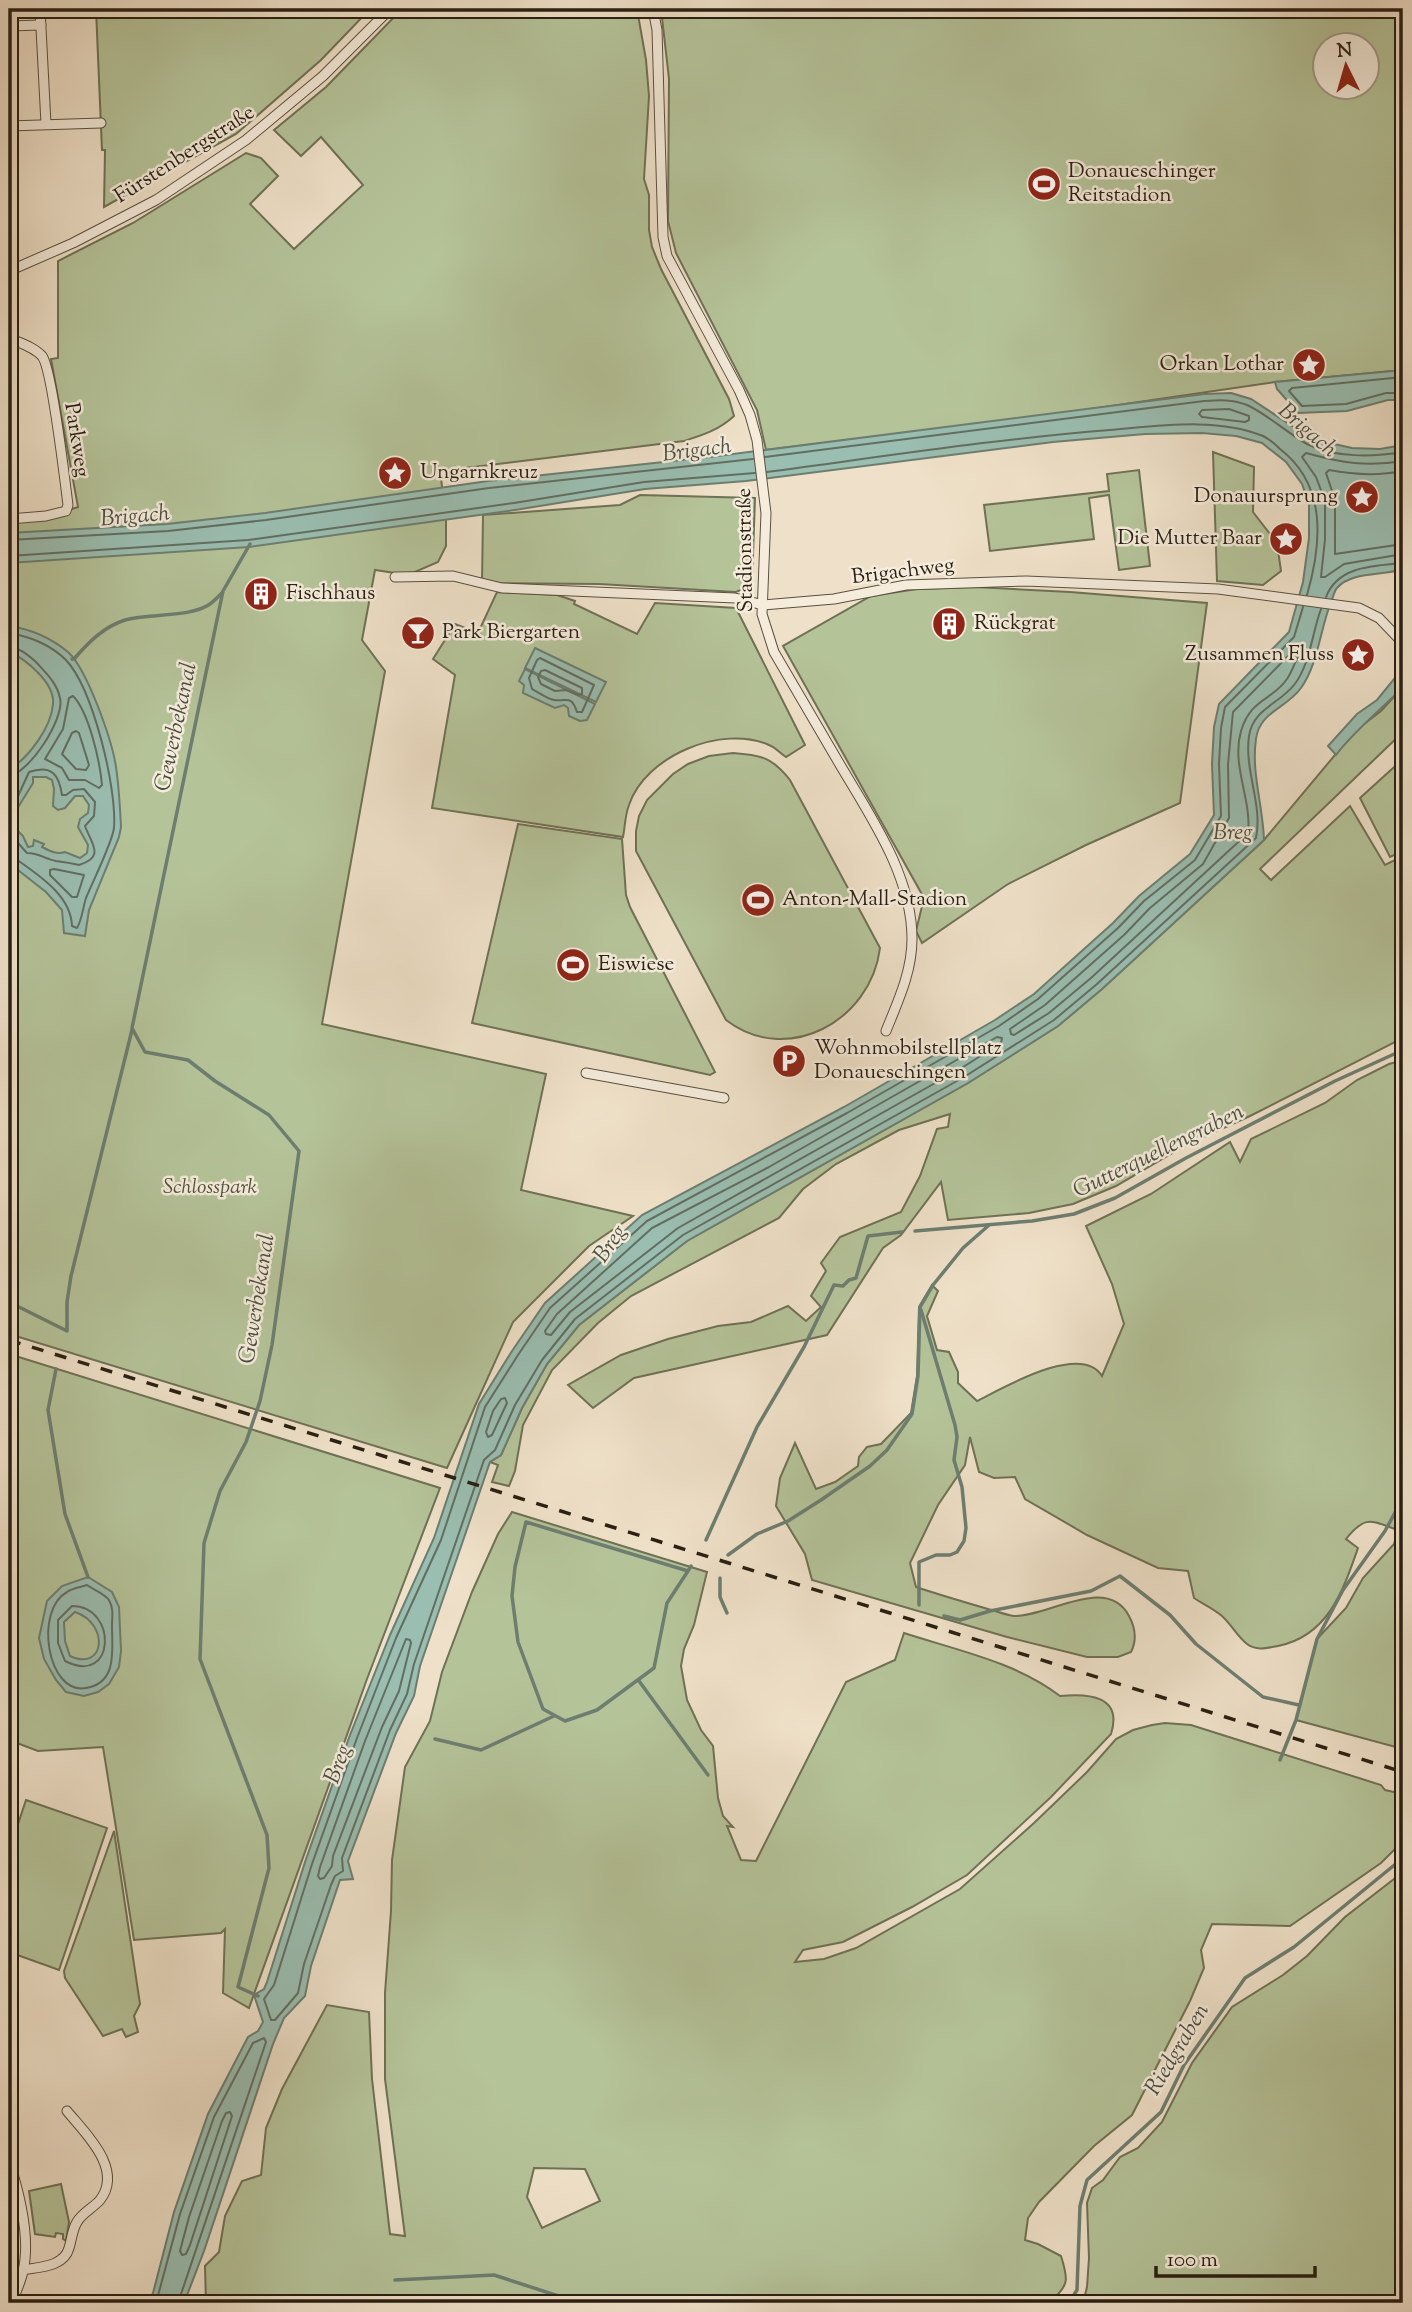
<svg xmlns="http://www.w3.org/2000/svg" width="1412" height="2312" viewBox="0 0 1412 2312" font-family="'Sorts Mill Goudy',serif">
<style>
.green{fill:#b5c399;stroke:#6f7156;stroke-width:2;fill-rule:evenodd}
.water{fill:#9abeb1;stroke:#6d7e71;stroke-width:2;fill-rule:evenodd}
.lines{fill:none;stroke-linecap:round;stroke-linejoin:round}
.shore{stroke:#626e62;stroke-width:2}
.stream{stroke:#6d7e71;stroke-width:3.5}
.street-casing{stroke:#5a5040;stroke-width:11}
.street{stroke:#f5ecdc;stroke-width:9}
.rail{stroke:#291f12;stroke-width:3.5;stroke-dasharray:12 12;stroke-linecap:butt}
.labels{text-anchor:middle;dominant-baseline:central;stroke-width:5;stroke-linejoin:round;paint-order:stroke}
.street-label{font-size:21px;fill:#291f12;stroke:#f5ecdc}
.poi-label{font-size:21px;fill:#291f12;stroke:#f5ecdc;text-anchor:start}
.park-label{font-size:21px;font-style:italic;fill:#53503a;stroke:#f5ecdc}
.water-label{font-size:23px;font-style:italic;fill:#4b4f42;stroke:#f5ecdc}
</style>
<rect width="100%" height="100%" fill="#efe1c9"/>
<filter id="stains"><feTurbulence type="fractalNoise" baseFrequency=".00286" numOctaves="4"/><feColorMatrix values="0 0 0 0 .2 0 0 0 0 .09 0 0 0 0 .02 0 0 0 .5 -.17"/></filter>
<radialGradient id="worn" r=".72"><stop offset=".6" stop-color="#630" stop-opacity="0"/><stop offset="1" stop-color="#630" stop-opacity=".3"/></radialGradient>
<g class="green">
<polygon points="96,9 370,9 321,60 236,134 104,207 105,150 102,150"/>
<path d="M402,9H637L646,60L649,96L644,179L649,195V230L652,247L661,269L729,399L734,416C719,430 703,435 684,441L440,471L446,517V546L438,562L408,575L375,570L362,640L385,671L322,1024L546,1074L521,1190L633,1216L589,1246L513,1322L447,1468L9,1334V519L66,511L78,507L51,359L58,358V261L133,223L246,153L261,158L278,176L250,204L294,249L363,185L321,137L301,156L274,130L326,87Z"/>
<path d="M661,9H1403V370L1275,382L1036,417L766,450L757,410L676,253L668,221L669,79ZM1324,46H1366V88H1324Z"/>
<polygon points="1213,452 1254,467 1253,512 1277,543 1281,571 1263,585 1217,581"/>
<polygon points="1139,470 1150,566 1119,570 1109,495 1089,498 1094,539 990,551 984,505 1109,491 1107,474"/>
<polygon points="640,495 755,498 752,585 736,592 599,584 482,583 483,515 620,505"/>
<polygon points="974,587 1070,592 1207,603 1180,803 1086,845 1008,884 922,943 916,931 924,898 783,646 871,596 917,589"/>
<path d="M497,592L557,595L575,601L574,604L637,634L655,603L736,608L805,745L786,757C781,754 775,747 769,745C722,724 645,756 629,805C625,815 625,827 623,837L432,808L455,675L433,659L455,624L478,633Z"/>
<polygon points="1403,687 1403,732 1260,869 1271,880 1350,806 1385,865 1403,856 1403,1038 1250,1116 1188,1144 1116,1186 1073,1204 1029,1213 948,1220 941,1182 901,1235 883,1248 827,1335 634,1378 593,1408 568,1385 621,1355 668,1339 718,1326 751,1322 788,1306 806,1321 821,1307 811,1296 826,1271 821,1263 840,1237 901,1212 920,1176 937,1129 948,1127 950,1114 899,1130 836,1164 803,1189 779,1218 631,1296 598,1323 552,1370 523,1425 515,1471 509,1486 492,1482 498,1465 490,1462 501,1455 522,1408 547,1364 579,1325 687,1241 968,1083 1058,1026 1102,989 1264,840 1355,731 1381,711"/>
<path d="M733,753C761,755 772,757 790,780L880,948C871,1021 787,1067 726,1020L636,851V831L639,816L647,800L673,774L688,764L709,756Z"/>
<polygon points="1403,759 1403,851 1390,857 1360,798"/>
<polygon points="518,824 622,839 626,895 630,907 715,1072 710,1075 472,1023"/>
<path d="M1403,1060V1749L1296,1720L1317,1639L1346,1608L1363,1578L1394,1544L1398,1530C1371,1521 1366,1514 1346,1539L1358,1548C1343,1591 1328,1636 1278,1646C1267,1648 1256,1651 1247,1644C1237,1636 1231,1624 1222,1616C1214,1609 1203,1604 1194,1598L1188,1571L1158,1568L1087,1535L1025,1499L1015,1477L994,1478L979,1472L970,1437L965,1465L938,1505L910,1563L916,1587C940,1595 964,1602 988,1609C996,1611 1006,1615 1014,1616C1048,1617 1107,1574 1129,1616C1135,1627 1137,1640 1131,1652L1118,1657H1087L1007,1637L812,1580L805,1554L776,1506L780,1478L795,1443L816,1489L835,1482L858,1466L859,1457L867,1447L881,1444L911,1413L917,1376L919,1307L932,1285L938,1291L927,1316L937,1350L949,1352L958,1372V1383L977,1401C1003,1388 1081,1342 1102,1376L1124,1324L1112,1284L1086,1226L1151,1194L1230,1142L1240,1162L1251,1139L1325,1103L1357,1080L1389,1064Z"/>
<polygon points="9,1354 440,1488 367,1679 249,2008 223,1993 225,1929 221,1933 134,1940 103,1747 38,1751 9,1740"/>
<path d="M512,1512L707,1572L694,1625L684,1649L681,1666L687,1700L701,1730L713,1746L718,1798L723,1816L733,1827L727,1826L741,1860L756,1861L846,1682L895,1660L904,1633C956,1650 1016,1662 1060,1696C1089,1693 1123,1696 1111,1734L1051,1797L967,1875L912,1907L843,1942L803,1950L795,1962L824,1959L856,1948L960,1889L1034,1823L1087,1772L1116,1739L1133,1730L1152,1725L1165,1723L1191,1725L1381,1785L1385,1790L1403,1794V1841L1381,1863L1290,1926L1212,1924L1201,1950L1204,1968L1190,2001L1132,2115L1094,2146L1039,2202L1028,2218L1025,2240L1038,2244L1061,2256C1068,2278 1070,2286 1050,2301L948,2300L946,2303H206L205,2266L219,2252L225,2216L242,2181L261,2175L266,2128L282,2089L327,2005L369,2012L372,2079L390,2234L405,2236L385,2079V1993L391,1911L392,1860L400,1803L405,1767L430,1721L442,1672L472,1592L498,1534ZM534,2168L585,2169L600,2201L542,2228L527,2197Z"/>
<polygon points="26,1800 107,1828 59,1970 9,1952 9,1851"/>
<polygon points="114,1831 140,2004 134,2016 138,2032 126,2037 122,2029 103,2036 65,1978 64,1971"/>
<polygon points="1403,1872 1403,2303 1083,2303 1087,2287 1089,2258 1087,2203 1092,2188 1103,2180 1120,2157 1138,2148 1162,2122 1192,2063 1232,2007 1283,1975 1307,1956 1345,1917"/>
<polygon points="61,2184 69,2222 66,2241 63,2239 63,2234 56,2233 55,2237 35,2234 29,2191"/>
</g>
<g class="water">
<polygon points="1403,370 1403,400 1388,400 1347,411 1298,413 1277,389 1275,382"/>
<path d="M1231,393L1251,399L1312,439L1352,448L1380,449L1403,445V569C1383,576 1352,571 1337,588C1334,591 1333,598 1331,602C1320,630 1318,664 1301,688C1287,708 1259,712 1256,739C1251,772 1263,806 1264,840L1102,989L1058,1026L968,1083L687,1241L579,1325L547,1364L522,1408L501,1455L490,1462L420,1666L414,1696L396,1733L348,1861L353,1879L340,1880L311,1966L305,1996L284,2018L273,2044L204,2251L184,2303H148L153,2293L174,2212L208,2114L248,2037L258,2031L263,2022L254,1995L264,1989L267,1982L305,1862L350,1735L390,1635L434,1538L479,1404L512,1351L545,1303L642,1215L844,1107L995,1020L1034,994L1113,923L1139,896L1190,854L1214,815L1212,764L1214,727L1219,704L1289,632L1303,582L1309,538V504L1302,484L1286,462L1262,443L1236,436L1202,433L1145,434L1053,442L746,481L645,489L515,510L249,547L9,563V533L167,524L265,513L488,481L710,457L1204,394Z"/>
<path d="M9,626C30,629 51,638 68,652C87,669 112,740 116,767C119,787 120,807 121,827L119,837L89,910L85,936L64,933L62,910L46,892L9,863V770C29,757 51,728 53,704C55,683 26,659 9,652ZM33,777H46L52,780L54,789L53,806L58,810L65,808L75,796H83L89,805L88,813L80,819L78,827L88,845L87,853L80,858L65,852C57,855 50,851 42,847L44,844L34,840L33,846L28,847L23,836L9,822L33,783Z"/>
<polygon points="535,648 606,682 596,702 525,668"/>
<path d="M1403,668V687C1381,710 1356,729 1336,755L1328,746L1357,714L1377,700Z"/>
<polygon points="525,669 595,704 587,720 580,721 569,716 568,708 564,705 555,708 523,693 524,685 519,681"/>
<path d="M88,1577L112,1592L119,1607L121,1651L119,1667L109,1684L98,1692L84,1696L66,1692L56,1680L44,1659L39,1638L47,1601L62,1586ZM75,1612C110,1624 105,1672 70,1656L65,1641L64,1622Z"/>
</g>
<g class="lines">
<g class="shore">
<polyline points="1403,377 1292,388 1289,391 1302,406 1346,404 1386,393 1403,393"/>
<polygon points="1229,409 1249,416 1249,420 1245,422 1202,417 1199,414 1202,410"/>
<path d="M765,457L1204,401C1219,400 1233,399 1247,405C1267,414 1287,433 1307,444C1335,458 1373,457 1403,452"/>
<path d="M1403,461C1367,467 1342,463 1306,453L1302,457L1316,477L1325,501V539L1321,577H1325L1344,564L1403,554"/>
<path d="M1403,471C1378,476 1355,475 1329,470L1326,473L1335,500V554L1403,544"/>
<path d="M767,472C881,457 995,439 1110,430C1158,426 1217,417 1263,436C1269,439 1275,444 1280,449C1327,485 1322,543 1307,595"/>
<polyline points="9,540 168,531 266,520 489,488 753,459"/>
<polyline points="9,556 248,540 514,503 644,482 755,473"/>
<path d="M1326,597C1338,566 1373,566 1403,563"/>
<path d="M1303,607L1294,637L1225,707L1221,728L1219,764L1221,816L1195,860L1144,901L1118,928L1038,999L999,1026L847,1113L647,1221L550,1308L518,1355L485,1407L441,1540L396,1638L357,1738L312,1864L274,1985L264,1999L271,2020H275L298,1993L304,1964L331,1885L335,1876L343,1871L342,1858L390,1730L407,1694L414,1664L484,1460L495,1450L515,1405L542,1360L575,1319L683,1235L964,1077L1054,1020L1097,984L1256,838C1263,805 1244,770 1249,736C1253,709 1279,704 1294,685C1310,665 1312,633 1321,609"/>
<path d="M9,633C29,636 51,645 66,660C93,689 117,788 114,828C112,843 93,881 86,898C83,907 82,920 77,928L72,926C71,895 38,875 16,859L9,857"/>
<path d="M9,646C20,648 28,655 36,662C46,673 57,683 60,698C65,719 29,773 9,776"/>
<path d="M1293,651H1297L1299,654C1295,662 1292,672 1287,679C1272,701 1251,698 1241,731C1231,765 1252,800 1248,833L1091,978L1049,1013L1014,1035L1011,1034L1010,1029L1045,1005L1124,935L1150,908L1203,864L1229,818L1228,764L1233,712Z"/>
<path d="M540,658L594,685L582,712H577C571,694 567,702 554,700C547,699 538,692 532,689L529,678L537,660Z"/>
<polygon points="545,670 582,688 582,694 579,695 566,690 555,691 541,684 538,677 541,671"/>
<path d="M73,696C89,712 100,762 102,785L99,788L85,780H69L62,768L45,759L63,729L69,698Z"/>
<polygon points="76,731 79,733 89,765 86,770 76,769 62,754 72,733"/>
<path d="M9,810L14,805L29,772C52,764 59,775 62,795H66L73,790L84,789L95,802L94,816L85,826C91,843 106,857 79,865C71,863 64,862 56,861C45,859 39,853 27,853L9,833"/>
<polygon points="54,869 84,875 77,897 72,897 50,875 50,870"/>
<polygon points="997,1037 1002,1038 1001,1043 960,1069 678,1228 570,1312 551,1335 546,1334 545,1331 557,1314 652,1228 769,1167"/>
<polygon points="505,1398 507,1403 492,1435 488,1437 486,1432 493,1411 501,1399"/>
<path d="M87,1585C94,1590 105,1594 109,1600C114,1609 112,1617 112,1626C112,1649 118,1683 86,1688C47,1695 34,1610 67,1592C72,1588 81,1587 87,1585Z"/>
<path d="M72,1606C118,1606 116,1687 65,1661L58,1643V1620Z"/>
<polygon points="406,1639 410,1640 411,1643 399,1691 382,1727 333,1856 332,1866 324,1878 320,1879 318,1876 320,1867 365,1741"/>
<polygon points="230,2112 232,2116 190,2245 186,2254 182,2255 180,2251 189,2217 222,2121 226,2113"/>
<polyline points="156,2303 180,2214 214,2117 253,2043 264,2038 266,2042 178,2303"/>
</g>
<g class="stream">
<polyline points="250,544 223,591 132,1028 145,1052 188,1060 215,1081 269,1115 299,1151 272,1345 260,1401 246,1442 220,1491 204,1543 200,1659 267,1835 269,1868 238,1987 258,1996"/>
<path d="M72,659H74C88,643 103,627 125,620C149,613 190,618 210,604C214,601 218,597 222,593"/>
<polyline points="915,1231 1032,1221 1074,1214 1115,1198 1186,1158 1335,1081 1403,1050"/>
<polyline points="9,1302 67,1331 67,1302 71,1276 132,1030"/>
<polyline points="56,1369 48,1410 65,1514 88,1577"/>
<polyline points="706,1540 757,1427 804,1347 834,1285 843,1286 849,1280 856,1278 868,1236 902,1232"/>
<polyline points="728,1555 757,1534 788,1521 821,1500 870,1466 887,1450 912,1414 918,1376 920,1307 933,1285 963,1248 988,1226"/>
<polyline points="688,1571 526,1522 515,1567 512,1596 518,1642 543,1709 565,1721 597,1710 654,1668 667,1603 688,1571 691,1566"/>
<polyline points="720,1578 720,1597 727,1613"/>
<polyline points="919,1605 919,1562 936,1555 950,1555 957,1552 964,1541 966,1528 962,1487 954,1460 957,1437 955,1425 921,1310"/>
<polyline points="944,1616 960,1620 990,1611 1091,1591 1120,1576 1170,1615 1196,1644 1263,1697 1299,1705"/>
<polyline points="639,1681 708,1775"/>
<polyline points="435,1739 481,1750 554,1716"/>
<polyline points="1280,1760 1296,1720 1317,1639 1343,1590 1385,1531 1403,1498"/>
<polyline points="395,2280 494,2275 580,2303"/>
<polyline points="1062,2303 1070,2301 1077,2290 1080,2206 1087,2180 1161,2112 1184,2065 1245,1978 1294,1947 1403,1858"/>
</g>
<g class="street-casing">
<g id="street">
<polyline points="40,9 46,124"/>
<path d="M653,9L657,30L663,237L667,256L739,390L750,415L757,440L766,513L762,614L774,652C796,689 817,726 839,763C870,816 912,875 912,939C912,972 898,1001 886,1031"/>
<polyline points="9,26 41,25"/>
<polyline points="9,126 101,123"/>
<polyline points="9,271 73,243 156,200 246,140 323,76 390,9"/>
<path d="M9,338C20,343 34,347 42,356C52,368 65,482 68,505L66,511L46,516L9,519"/>
<polyline points="395,577 453,576 502,588 735,598 763,605 834,599 906,585 1026,581 1218,589 1359,608 1379,618 1403,643"/>
<polyline points="586,1073 724,1098"/>
<path d="M9,2161C19,2192 31,2238 23,2271C21,2282 15,2293 12,2303"/>
<path d="M23,2270C39,2267 64,2267 69,2248C72,2239 72,2230 77,2222C82,2213 93,2208 100,2200C124,2169 85,2133 67,2111"/>
</g>
</g>
<use href="#street" class="street"/>
<polyline class="rail" points="9,1340 1403,1772"/>
</g>
<defs>
<g id="stadium-disc" transform="scale(1.75)"><circle r="9.5" fill="#8f2418" stroke="#f5ecdc"/><path d="M0-5a6.5 5 0 1 0 0 10a6.5 5 0 1 0 0-10ZM-3.5-1.8h7v3.6h-7Z" fill="#fff"/></g>
<g id="sight-disc" transform="scale(1.75)"><circle r="9.5" fill="#8f2418" stroke="#f5ecdc"/><path d="M0-6L1.8-2.2L6-1.7L2.9 1.2L3.7 5.4L0 3.3L-3.7 5.4L-2.9 1.2L-6-1.7L-1.8-2.2Z" fill="#fff"/></g>
<g id="building-disc" transform="scale(1.75)"><circle r="9.5" fill="#8f2418" stroke="#f5ecdc"/><path d="M-4-6H4V6H1V3H-1V6H-4ZM-2.5-4.3h1.7v1.8h-1.7ZM.8-4.3h1.7v1.8H.8ZM-2.5-1h1.7V.8h-1.7ZM.8-1h1.7V.8H.8Z" fill="#fff"/></g>
<g id="bar-disc" transform="scale(1.75)"><circle r="9.5" fill="#8f2418" stroke="#f5ecdc"/><path d="M-6-5H6L.8 .8V4.5H3.5V6h-7V4.5H-.8V.8Z" fill="#fff"/></g>
<g id="parking-disc" transform="scale(1.75)"><circle r="9.5" fill="#8f2418" stroke="#f5ecdc"/><path d="M-3.5-5.5H1a3.5 3.5 0 0 1 0 7H-1V5.5H-3.5ZM-1-3.4V-.6H.8a1.4 1.4 0 0 0 0-2.8Z" fill="#fff"/></g>
</defs>
<g fill-rule="evenodd">
<use href="#stadium-disc" x="1044" y="184"/>
<use href="#sight-disc" x="1309" y="365"/>
<use href="#sight-disc" x="395" y="473"/>
<use href="#sight-disc" x="1362" y="497"/>
<use href="#sight-disc" x="1286" y="539"/>
<use href="#building-disc" x="261" y="594"/>
<use href="#building-disc" x="949" y="624"/>
<use href="#bar-disc" x="418" y="633"/>
<use href="#sight-disc" x="1358" y="655"/>
<use href="#stadium-disc" x="758" y="900"/>
<use href="#stadium-disc" x="573" y="965"/>
<use href="#parking-disc" x="789" y="1061"/>
</g>
<g class="labels">
<g class="street-label">
<text transform="translate(185 155) rotate(-33)">Fürstenbergstraße</text>
<text transform="translate(76 440) rotate(81)">Parkweg</text>
<text transform="translate(746 550) rotate(-91)">Stadionstraße</text>
<text transform="translate(903 572) rotate(-7)">Brigachweg</text>
</g>
<g class="poi-label">
<text x="1068" y="172">Donaueschinger<tspan x="1068" dy="24">Reitstadion</tspan></text>
<text x="1284" y="365" text-anchor="end">Orkan Lothar</text>
<text x="420" y="473">Ungarnkreuz</text>
<text x="1338" y="497" text-anchor="end">Donauursprung</text>
<text x="1262" y="539" text-anchor="end">Die Mutter Baar</text>
<text x="286" y="594">Fischhaus</text>
<text x="974" y="624">Rückgrat</text>
<text x="442" y="633">Park Biergarten</text>
<text x="1334" y="655" text-anchor="end">Zusammen Fluss</text>
<text x="782" y="900">Anton-Mall-Stadion</text>
<text x="598" y="965">Eiswiese</text>
<text x="814" y="1049">Wohnmobilstellplatz<tspan x="814" dy="24">Donaueschingen</tspan></text>
</g>
<g class="park-label">
<text x="210" y="1188">Schlosspark</text>
</g>
<g class="water-label">
<text transform="translate(1307 431) rotate(41)">Brigach</text>
<text transform="translate(697 451) rotate(-7)">Brigach</text>
<text transform="translate(135 517) rotate(-5)">Brigach</text>
<text transform="translate(177 727) rotate(-78)">Gewerbekanal</text>
<text x="1233" y="833">Breg</text>
<text transform="translate(1159 1152) rotate(-26)">Gutterquellengraben</text>
<text transform="translate(611 1244) rotate(-56)">Breg</text>
<text transform="translate(258 1299) rotate(-81)">Gewerbekanal</text>
<text transform="translate(339 1764) rotate(-70)">Breg</text>
<text transform="translate(1178 2050) rotate(-59)">Riedgraben</text>
</g>
</g>
<rect width="1412" height="2312" fill="none" stroke="#efe1c9" stroke-width="35"/>
<rect x="10" y="10" width="1391" height="2291" fill="none" stroke="#291f12" stroke-width="3.5"/>
<rect x="18" y="18" width="1377" height="2277" fill="none" stroke="#291f12" stroke-width="2"/>
<g transform="translate(1346 66) rotate(355)"><circle r="33" fill="#f5ecdc" stroke="#a39a8b" stroke-width="2"/>
<path d="M0-5L12 26L0 18L-12 26Z" fill="#8f2418"/>
<text y="-10" font-size="19" font-weight="bold" text-anchor="middle" fill="#291f12">N</text>
</g>
<path d="M1156 2266v10h159v-10" fill="none" stroke="#291f12" stroke-width="3.5"/>
<text x="1167" y="2266" font-size="21" fill="#291f12" stroke="#f5ecdc" stroke-width="5" paint-order="stroke">100 m</text>
<rect width="100%" height="100%" filter="url(#stains)"/>
<rect width="100%" height="100%" fill="url(#worn)"/>
</svg>
